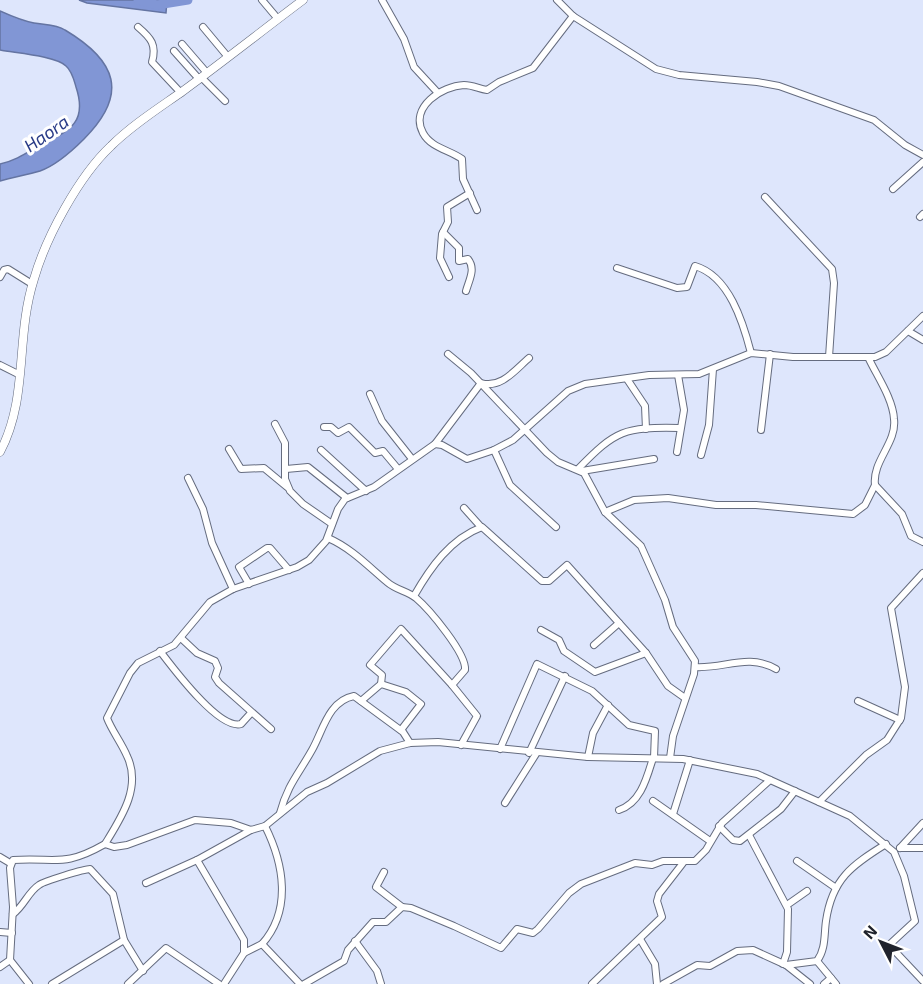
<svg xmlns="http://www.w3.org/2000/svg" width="923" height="984" viewBox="0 0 923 984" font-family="'Exo 2',sans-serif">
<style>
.water{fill:#8196d5;stroke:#6474a2;stroke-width:1.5}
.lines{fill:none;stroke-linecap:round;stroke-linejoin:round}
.river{stroke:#8196d5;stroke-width:9}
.minor-casing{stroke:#656c7f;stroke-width:8}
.tertiary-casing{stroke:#656c7f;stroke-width:9}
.minor{stroke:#fff;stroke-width:6}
.tertiary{stroke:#fff;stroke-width:8}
.labels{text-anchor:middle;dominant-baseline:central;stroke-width:6;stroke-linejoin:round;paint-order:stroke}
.water-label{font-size:18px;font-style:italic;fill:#2b3d88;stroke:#fff}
</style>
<rect width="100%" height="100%" fill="#dee6fc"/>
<g class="water">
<polygon points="79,0 167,0 166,13 87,3"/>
<path d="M0,11C11,16 22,21 34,23C45,25 56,24 65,30C117,61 129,94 84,139C72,151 57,165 40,171C27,175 13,177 0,181V164C14,161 25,154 37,147C65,132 89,126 76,87C74,80 72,71 66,66C56,56 15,53 0,50Z"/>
</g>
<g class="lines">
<polyline class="river" points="138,0 157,5 188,0"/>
<g class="minor-casing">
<g id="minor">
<polyline points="262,0 278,19"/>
<polyline points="382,0 404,39 414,67 438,93"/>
<polyline points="557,0 573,16 656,69 679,75 757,82 779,86 874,120 905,145 923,155"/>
<path d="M138,27C151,38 157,45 152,62L181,93"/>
<polyline points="203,27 228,57"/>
<polyline points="182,44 207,73"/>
<polyline points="174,51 199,79"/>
<polyline points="201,77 225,101"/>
<polyline points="893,189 923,162"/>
<polyline points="765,197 832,269 834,283 829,357"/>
<path d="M477,210L463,179L462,159C450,150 431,148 423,133C409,107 442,86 464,85C473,85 479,89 487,90L499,82L533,68L573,16"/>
<polyline points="920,217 923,214"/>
<path d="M443,232L459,248V261L468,259C476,269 469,280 466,291"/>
<path d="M617,268L677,288L687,287L695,266C729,276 743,322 751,353"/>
<polyline points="0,277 4,270 8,269 32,284"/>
<polyline points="449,277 440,258 442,234 448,222 447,207 470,193"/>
<polyline points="908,331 923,340"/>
<polyline points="448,354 471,373 547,453 558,462 584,473 605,512 641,546 665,600 673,627 695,661 694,674 673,736 670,758"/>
<path d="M869,359C877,376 893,399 894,419C897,443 872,461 875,485L902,514L911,536L923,542"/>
<polyline points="0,365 20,375"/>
<polyline points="627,379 645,406 646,429"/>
<polyline points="370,394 382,421 412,459"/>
<polyline points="275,424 285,443 285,479 290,491 303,504 332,524"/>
<polyline points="324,427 331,427 338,433 349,427 375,453 383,451 398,469"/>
<polyline points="761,430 770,354"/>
<path d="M435,444L481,383C501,389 515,370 529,358"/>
<polyline points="229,449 241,469 264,468 287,487"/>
<polyline points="321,450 366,491"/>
<polyline points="494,450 510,485 556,527"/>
<polyline points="677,452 684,410 678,375"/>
<polyline points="701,455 709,425 713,369"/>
<polyline points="286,469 308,467 347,498"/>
<path d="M578,469C616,430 624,427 679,428"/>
<polyline points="582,471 654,459"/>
<polyline points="188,478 203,509 212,543 233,589"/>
<polyline points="464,508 481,527"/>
<polyline points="605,512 634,500 668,498 716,505 756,505 853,514 865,505 875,485"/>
<path d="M328,538C351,548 368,566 387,582C396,590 407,591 416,598C429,609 467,654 465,670L452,685L477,716L461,745"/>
<polyline points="249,584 239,567 267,548 270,548 289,570"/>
<path d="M414,596C430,568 450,539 482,527L542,581H549L567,565L646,653L668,686L685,698"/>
<polyline points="541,630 559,640 564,651 595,672 646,653"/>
<polyline points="181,638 197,653 215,661 218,668 215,677 219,683 271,729"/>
<polyline points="594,645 619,623"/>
<path d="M160,651C173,668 219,730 241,724L251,713"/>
<path d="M695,667C724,669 748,653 776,669"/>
<polyline points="381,684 382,675 370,665 401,629 452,685"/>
<polyline points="361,701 381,684 406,692 421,704 401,730"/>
<polyline points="858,701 900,720"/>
<polyline points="500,749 537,664 592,691 629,725 655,731 654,758"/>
<polyline points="529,753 565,676"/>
<polyline points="588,757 593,733 608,705"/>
<polyline points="653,801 710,841"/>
<polyline points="819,802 866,755 887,740 901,718 905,687 891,608 923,573"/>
<polyline points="505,803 536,754"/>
<path d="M619,810C641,803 647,777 653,758"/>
<path d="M280,813C288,784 298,775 312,750C323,731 328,701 354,696L403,732L410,743"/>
<polyline points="673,814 690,760"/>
<path d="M265,826C284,864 292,910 262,944L300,984"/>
<polyline points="719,826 733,840 740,841 781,809 795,791"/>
<polyline points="749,835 788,909 787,952 783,964"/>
<path d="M105,844C121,818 142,787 127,756C121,742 112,731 107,718L130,673L138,663L174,645L210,602L233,589L297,567L309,560L326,541L338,509L345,499L374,487L435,444L442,445L467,459L494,450L513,440L568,391L585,384L649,375L699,374L751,353L793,357H875L886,352L923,316"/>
<polyline points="900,848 923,823"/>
<polyline points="900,848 923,848"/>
<polyline points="0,857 10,863"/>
<polyline points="197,860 244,940 244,953 224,984"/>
<polyline points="797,861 836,888"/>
<polyline points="384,872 376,887 402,907"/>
<polyline points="146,883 197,860 251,830"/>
<polyline points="787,905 807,891"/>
<path d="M13,914C24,906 28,892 39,885C44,881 85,869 90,869L113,894L124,940L143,971"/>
<polyline points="0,932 12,933"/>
<polyline points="640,939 655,964 657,984"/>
<polyline points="355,941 377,971 381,984"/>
<polyline points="244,953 262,944"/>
<polyline points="817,961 836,984"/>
<polyline points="786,965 810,984"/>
<polyline points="0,967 10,960"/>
<path d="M29,984L10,960L13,907L10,868L13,860C56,857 63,868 105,844L114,847L127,845L195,820L231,823L251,830L265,826L307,792L327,783L380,751L410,743L438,742L588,757L683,759L757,774L850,816L894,852L904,876L915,921L889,945L923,981"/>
<polyline points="52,984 124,940"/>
<polyline points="128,984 166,948 219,984"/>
<polyline points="304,984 344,961 348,950 373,922 386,922 402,907 411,908 454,926 501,948 517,929 533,933 538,929 569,893 581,884 635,863 652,865 663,861 695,861 706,850 722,823 770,780"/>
<polyline points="592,984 662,917 657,901 659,894 683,863"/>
<path d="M663,984L697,965L710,966L737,951L753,950L786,965L817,961C826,949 824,934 826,921C832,879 852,865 886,844"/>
<polyline points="824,984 831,978"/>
</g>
</g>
<g class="tertiary-casing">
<path id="tertiary" d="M0,452C29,397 15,338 34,279C46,237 79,176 111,146C132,125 159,108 183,91C224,61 263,30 303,0"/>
</g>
<use href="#minor" class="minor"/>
<use href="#tertiary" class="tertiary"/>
</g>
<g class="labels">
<g class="water-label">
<text transform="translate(46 133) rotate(-35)">Haora</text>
</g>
</g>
<g transform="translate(881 942) rotate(312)" stroke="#ffffff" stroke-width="4.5" paint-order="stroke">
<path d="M0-4.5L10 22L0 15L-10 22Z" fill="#20232c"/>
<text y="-9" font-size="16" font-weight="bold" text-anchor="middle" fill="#20232c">N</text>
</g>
</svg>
